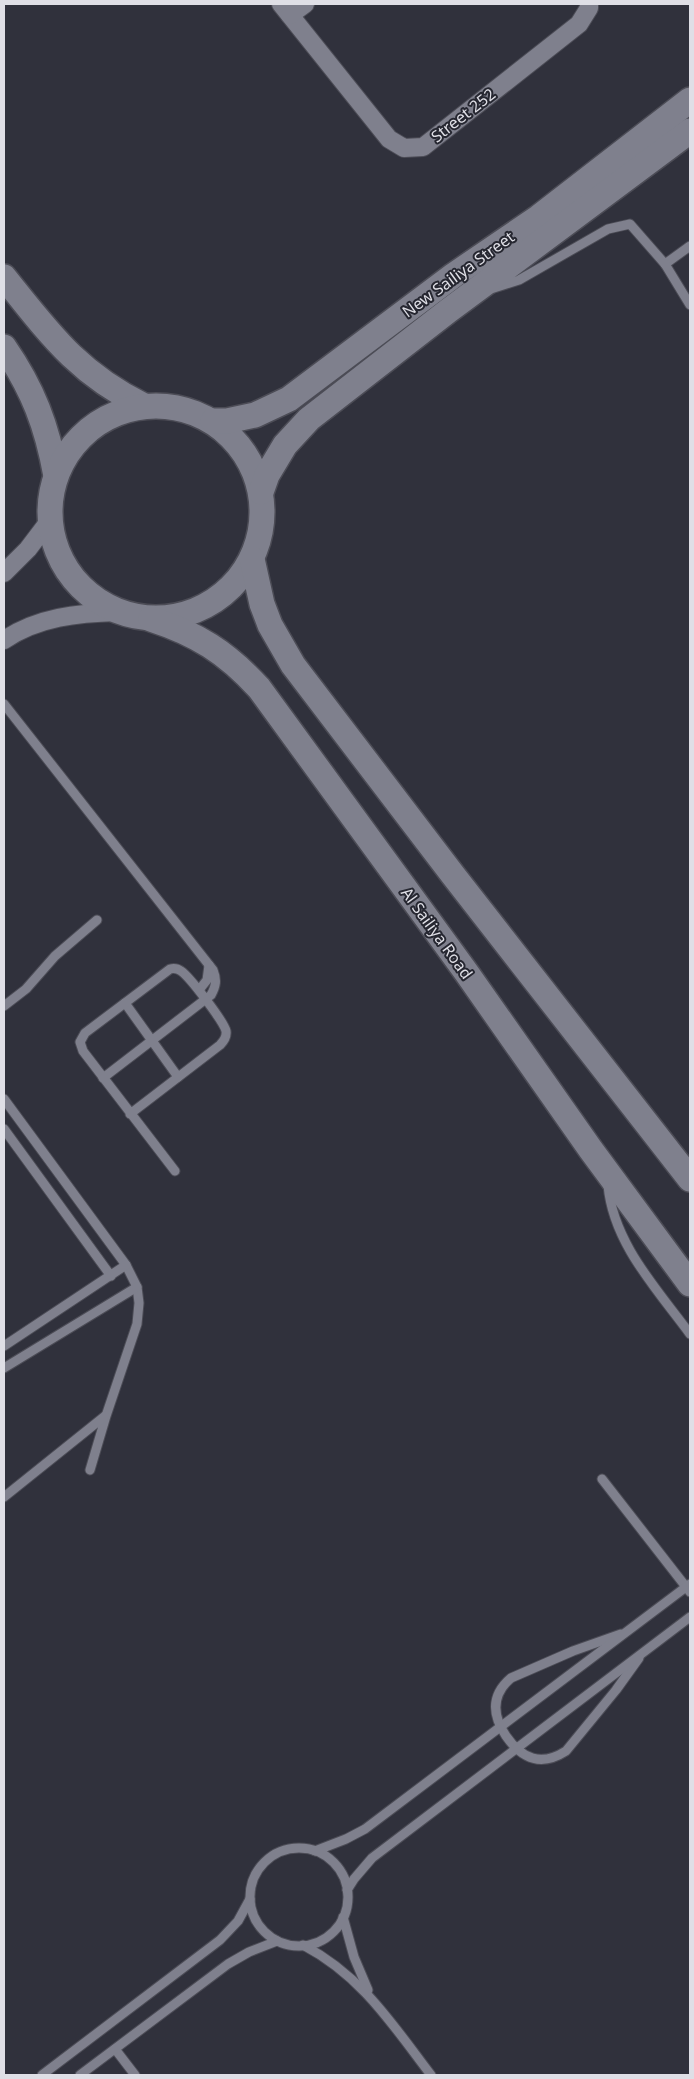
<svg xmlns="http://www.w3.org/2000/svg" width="694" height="2079" viewBox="0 0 694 2079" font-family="'Noto Sans',sans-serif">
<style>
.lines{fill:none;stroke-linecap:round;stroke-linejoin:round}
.lane-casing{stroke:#4c4c56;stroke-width:11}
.street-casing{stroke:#4c4c56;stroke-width:20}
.secondary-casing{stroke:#4c4c56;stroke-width:28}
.lane{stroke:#7f808d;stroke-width:9}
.street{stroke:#7f808d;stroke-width:18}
.secondary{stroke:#7f808d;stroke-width:25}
.labels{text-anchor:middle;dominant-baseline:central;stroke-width:4;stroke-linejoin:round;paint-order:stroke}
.street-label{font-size:16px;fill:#dfdfe6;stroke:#262731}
</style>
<rect width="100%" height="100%" fill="#30313c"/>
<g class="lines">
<g class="lane-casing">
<g id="lane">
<polyline points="665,264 690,246"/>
<polyline points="494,288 519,280 608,229 630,224 665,264 690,305"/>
<path d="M4,704L213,970C217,980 216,986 211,995L103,1078"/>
<polyline points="199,990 207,980 209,965"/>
<polyline points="125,1003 178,1077"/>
<polyline points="4,1006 26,989 55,956 97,920"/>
<polyline points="4,1099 126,1265 137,1287 139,1303 137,1324 106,1416 90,1470"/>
<path d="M130,1114L220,1045C224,1041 227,1037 226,1031C224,1022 190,977 181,971C177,968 174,968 170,969L85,1033L80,1042L83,1051L175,1171"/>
<polyline points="4,1129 111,1276"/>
<path d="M608,1185C613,1243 657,1289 690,1334"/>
<polyline points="4,1346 126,1265"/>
<polyline points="4,1368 137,1287"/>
<polyline points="602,1479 690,1592"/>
<polyline points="4,1497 105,1416"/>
<path d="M621,1634L573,1651L511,1678C491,1695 492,1715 506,1736C522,1759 541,1767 566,1751L616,1690L639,1658"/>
<circle cx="299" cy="1897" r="49"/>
<polyline points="315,1851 346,1839 365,1829 690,1584"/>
<polyline points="347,1890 354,1879 372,1858 690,1617"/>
<polyline points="343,1917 354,1957 368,1990"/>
<path d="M303,1945C362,1976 392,2024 431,2075"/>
<polyline points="115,2049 135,2075"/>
<polyline points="42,2075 220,1940 238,1921 250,1899"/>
<polyline points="80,2075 228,1964 249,1952 277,1941"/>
</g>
</g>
<g class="street-casing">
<g id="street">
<polyline points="281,4 389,139 404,148 423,147 579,24 589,8 589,4"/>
<polyline points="290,15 305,4"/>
<polyline points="4,573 28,549 50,520"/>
<path d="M4,640C38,617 78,613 118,612"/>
</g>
</g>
<g class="secondary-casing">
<g id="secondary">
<path d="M4,277C49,333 77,373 144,406"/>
<path d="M4,347C33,389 47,426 56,476"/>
<circle cx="156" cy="512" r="106"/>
<polyline points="213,421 227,421 255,415 289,399 454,275 539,217 690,100"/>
<polyline points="261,492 267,475 285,445 309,419 448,311 690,131"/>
<polyline points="252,559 262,604 270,625 293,665 453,875 690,1179"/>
<path d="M151,619C197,634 226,652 259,688L466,972L591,1150L690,1284"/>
</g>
</g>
<use href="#lane" class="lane"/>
<use href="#street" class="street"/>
<use href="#secondary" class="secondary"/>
</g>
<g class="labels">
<g class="street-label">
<text transform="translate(463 115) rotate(-38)">Street 252</text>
<text transform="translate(458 274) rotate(-36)">New Sailiya Street</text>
<text transform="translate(437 933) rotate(54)">Al Sailiya Road</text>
</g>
</g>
<rect width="694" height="2079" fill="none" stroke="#dfdfe6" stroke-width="10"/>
</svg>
